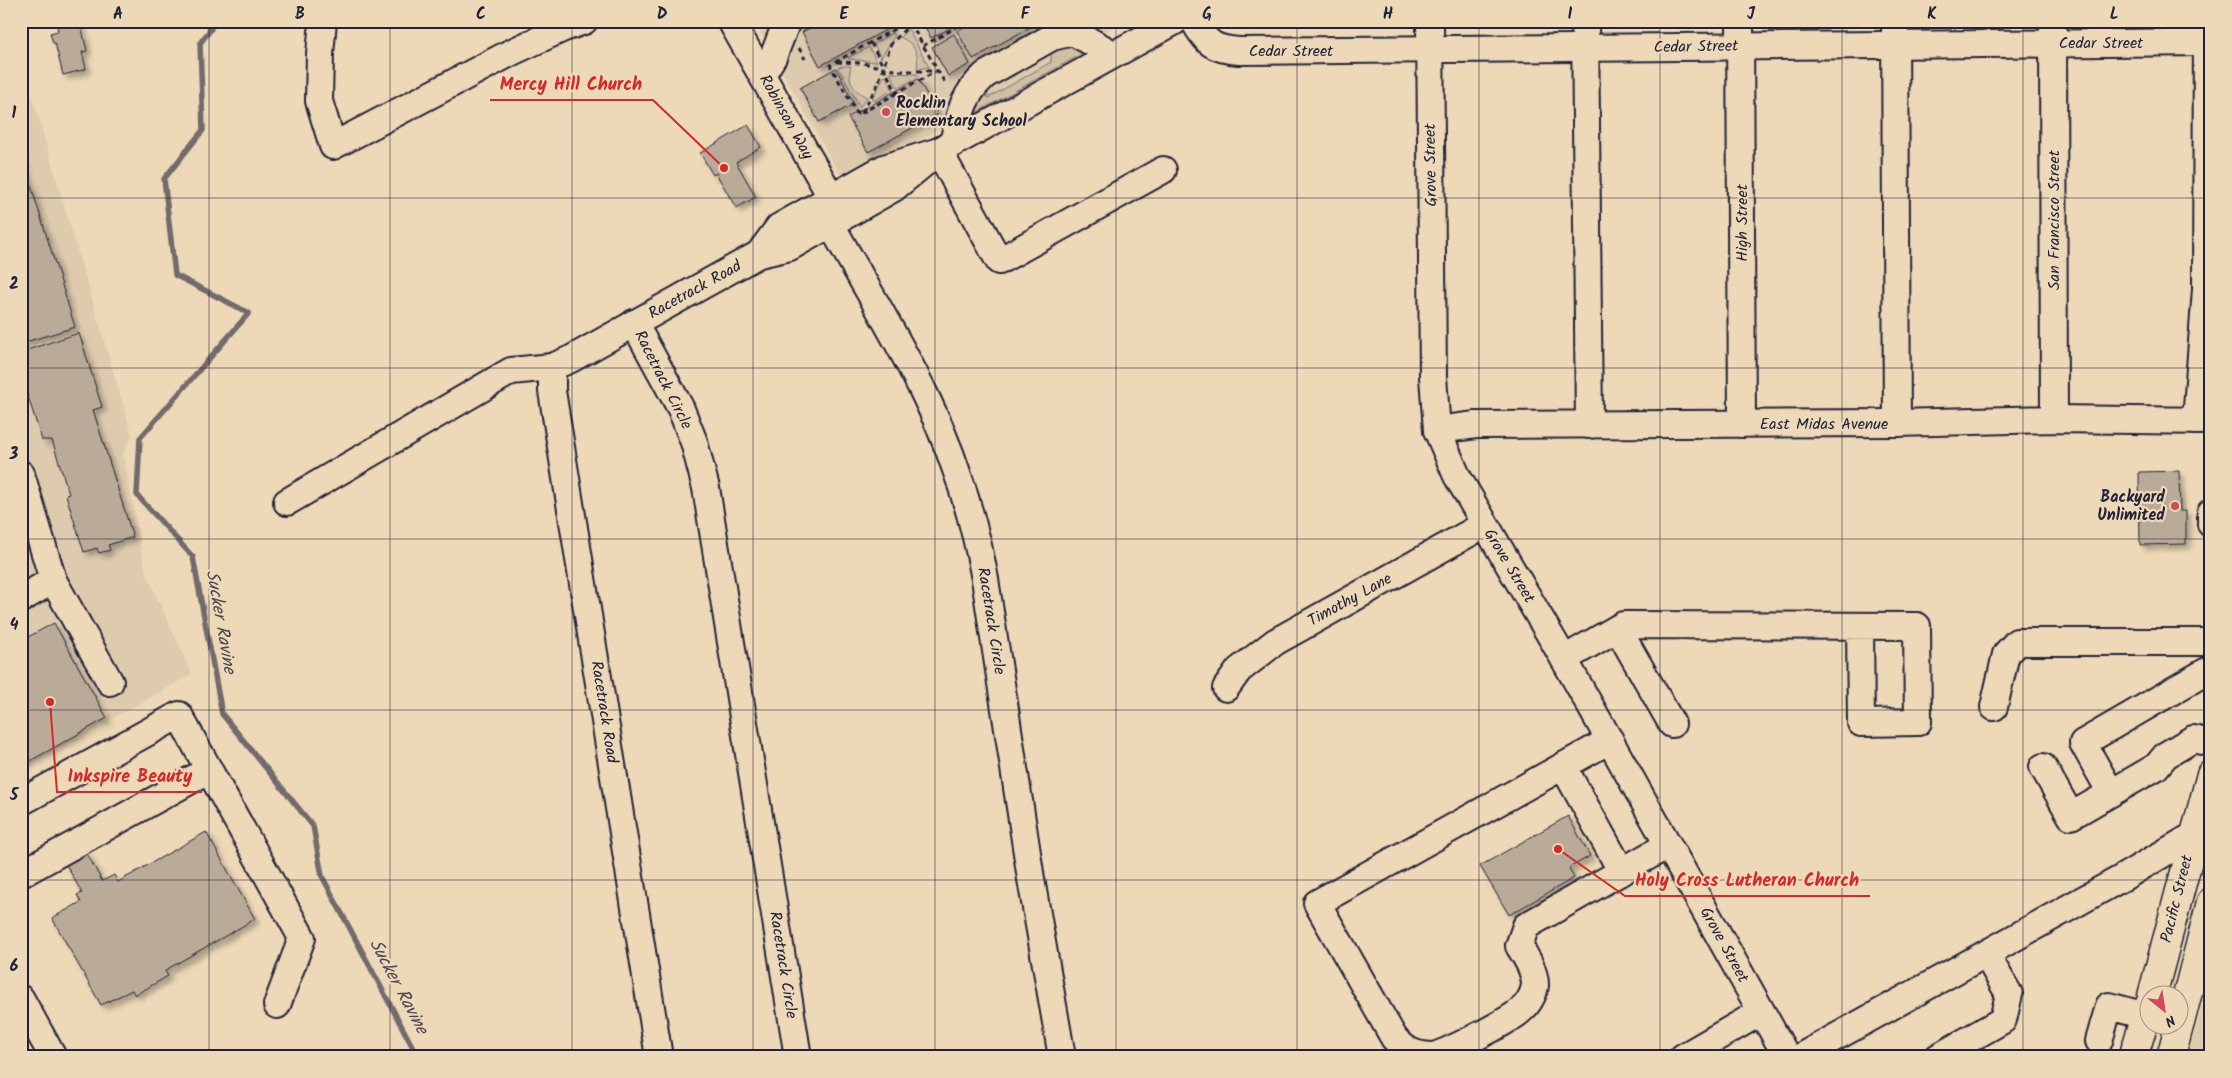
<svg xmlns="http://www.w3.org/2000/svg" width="2232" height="1078" viewBox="0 0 2232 1078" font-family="Kalam,sans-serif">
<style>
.built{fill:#decbae}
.green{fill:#d0bea5;stroke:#797070}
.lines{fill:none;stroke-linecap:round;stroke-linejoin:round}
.stream{stroke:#726a6c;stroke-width:5.5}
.building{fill:#baab98;stroke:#22223b;filter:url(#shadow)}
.minor-casing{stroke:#22223b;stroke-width:30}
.major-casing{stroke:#22223b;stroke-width:31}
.path{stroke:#22223b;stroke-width:3;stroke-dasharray:5 4;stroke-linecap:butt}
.minor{stroke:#edd9b7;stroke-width:26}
.major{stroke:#edd9b7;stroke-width:28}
.grid{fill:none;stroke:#22223b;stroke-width:1;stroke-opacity:0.55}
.poi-dot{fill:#d1495b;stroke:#edd9b7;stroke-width:2}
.labels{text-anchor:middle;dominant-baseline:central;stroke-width:4.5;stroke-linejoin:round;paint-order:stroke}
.street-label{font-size:16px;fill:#22223b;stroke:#edd9b7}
.poi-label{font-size:16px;font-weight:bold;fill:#22223b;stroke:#edd9b7;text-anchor:start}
.water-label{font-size:18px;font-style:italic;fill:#4a4654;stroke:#edd9b7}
.leader{fill:none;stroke:#d62828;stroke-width:2}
.callout-dot{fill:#d62828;stroke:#edd9b7;stroke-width:2}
.callout-label{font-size:18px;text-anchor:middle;font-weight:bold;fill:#d62828;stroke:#edd9b7;stroke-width:4.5;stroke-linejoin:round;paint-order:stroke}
.neatline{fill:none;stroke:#22223b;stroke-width:2}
.grid-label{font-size:16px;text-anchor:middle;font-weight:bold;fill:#22223b}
</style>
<defs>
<filter id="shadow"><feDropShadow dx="4.5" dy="4.5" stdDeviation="2.5" flood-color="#0004"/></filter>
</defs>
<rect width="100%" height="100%" fill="#edd9b7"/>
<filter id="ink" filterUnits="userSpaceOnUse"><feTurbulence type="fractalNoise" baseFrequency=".02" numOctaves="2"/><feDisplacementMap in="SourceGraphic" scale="10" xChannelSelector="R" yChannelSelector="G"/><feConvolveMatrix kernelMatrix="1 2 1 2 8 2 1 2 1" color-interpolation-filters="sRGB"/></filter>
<g filter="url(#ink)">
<g class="built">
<polygon points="754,21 1125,21 845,184"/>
<polygon points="29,86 132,435 123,454 146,573 192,674 21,770 21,88"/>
<polygon points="2211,974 2211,1057 2188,1057"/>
</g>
<g class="green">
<path d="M907,30H909L929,67L917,69C919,53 915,44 900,37Z"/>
<polygon points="892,33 895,35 881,58 874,44"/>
<polygon points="1065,43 1089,50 972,115 987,86 988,98 1051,62 1051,49"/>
<polygon points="869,47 877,62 848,59 849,57"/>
<path d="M841,66H851C847,80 853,91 867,97L860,107L838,68Z"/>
<polygon points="890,73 917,74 919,76 898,88"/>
<polygon points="884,76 887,77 893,90 873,101 872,99"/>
</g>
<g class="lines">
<polyline class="stream" points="207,21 211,29 200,43 203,130 164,179 175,275 249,313 140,438 137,495 193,557 222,714 313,826 322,876 418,1057"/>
</g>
<g class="building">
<polygon points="56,21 80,21 87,51 82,52 86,69 63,75 55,43 53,43 50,33 58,31"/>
<polygon points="823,21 886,21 889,28 820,66 802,32"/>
<polygon points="922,21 952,21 954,26 931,38"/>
<polygon points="974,21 1041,21 973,59 957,31"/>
<polygon points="954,34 970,64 948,76 932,47"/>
<polygon points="836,68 854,104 819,122 800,88"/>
<polygon points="918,79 938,114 868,152 848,117"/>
<polygon points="748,125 761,147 736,162 756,197 736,208 716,173 713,175 700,153"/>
<polygon points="21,154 75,327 22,343 21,342"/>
<polygon points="79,333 102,407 93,410 133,537 108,545 110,550 99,553 97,548 84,552 66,495 69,494 52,440 42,440 21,375 21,352"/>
<polygon points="2179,471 2180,511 2186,511 2186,544 2140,545 2139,472"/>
<polygon points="54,623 107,718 21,766 21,636 24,635 26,638"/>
<polygon points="1568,816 1590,856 1569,868 1574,878 1509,915 1480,866"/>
<polygon points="206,832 255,919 169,968 165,971 168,976 135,995 132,990 101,1005 52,918 81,902 77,895 82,893 64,861 85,850 102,881 114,875 118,882"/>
</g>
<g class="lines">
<g class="minor-casing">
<g id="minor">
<polyline points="323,21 320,54 319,101 333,146 512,52 564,28 584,21"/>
<path d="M731,21L829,193L826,215C858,275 896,334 925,395C954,454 973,515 985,579L1031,879L1062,1057"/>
<path d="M1194,21C1207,44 1213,49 1239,51L2211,42"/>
<polyline points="1430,21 1433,377 1437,430 1457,476 1564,659 1787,1057"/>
<polyline points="1585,21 1589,425"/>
<polyline points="1740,21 1742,424"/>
<polyline points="1895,21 1897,423"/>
<polyline points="2053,21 2054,419"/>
<polyline points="762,75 773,57 787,21"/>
<path d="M953,143C960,114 962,96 985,75L1052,37L1073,32L1113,54"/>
<polyline points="939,151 999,261 1163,170"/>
<polyline points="759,254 779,227 884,168 939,151 1175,21"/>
<polyline points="634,323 681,409 694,442 706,488 798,1057"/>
<polyline points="552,367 552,391 659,1057"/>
<polyline points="2196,421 2206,289 2207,21"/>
<polyline points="1437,430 1476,425 1897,423 2054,419 2211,421"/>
<polyline points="21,474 53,580 21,599"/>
<polyline points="287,502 511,371 552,367 571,359 759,254 790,247 894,188 939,151"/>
<polyline points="2211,512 2211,524"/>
<polyline points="53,580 110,682"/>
<polyline points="1618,629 1672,724"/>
<polyline points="1564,659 1623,625 1917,626 1918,722 1861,723 1860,626"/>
<polyline points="1226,688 1239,670 1275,642 1484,525"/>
<polyline points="1994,707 2006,654 2017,642 2211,642"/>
<path d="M1610,740L1317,903L1394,1038C1405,1050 1413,1055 1431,1056C1443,1056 1510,1020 1520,1011C1528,1005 1534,994 1535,985C1535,971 1526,957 1519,946L1526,926L1668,845"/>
<polyline points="1563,766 1622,872"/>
<polyline points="2043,767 2071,816 2156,767 2166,755 2193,739 2211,743"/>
<polyline points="209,770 302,938 277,1005"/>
<polyline points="2111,793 2083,743 2207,671 2211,672"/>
<polyline points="21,802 179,715 209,770 21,874"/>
<polyline points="21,999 53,1057"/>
<polyline points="2099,1041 2109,1006 2146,1016"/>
<polyline points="1683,1057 1761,1012"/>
<polyline points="1800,1057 2122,878 2193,836"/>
<polyline points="1938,1057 2003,1020 2009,994 1986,954"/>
</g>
</g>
<g class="major-casing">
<g id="major">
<polyline points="2152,996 2211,774"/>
<polyline points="2180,1023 2211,902"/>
<polyline points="2133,1057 2150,1004"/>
<polyline points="2171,1057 2179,1026"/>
</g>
</g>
<g class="path">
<polyline points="910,23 945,83"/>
<polyline points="871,43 897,93 935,72"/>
<polyline points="923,46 967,21"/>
<polyline points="799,48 805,59"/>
<polyline points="837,62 863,63 898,71 938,71"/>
<polyline points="897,93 858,115 830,65 909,21"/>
<polyline points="862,112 878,84 891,44 910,24"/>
</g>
<use href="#minor" class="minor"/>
<use href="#major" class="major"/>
</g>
</g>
<path class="grid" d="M209,21V1057M390,21V1057M572,21V1057M753,21V1057M935,21V1057M1116,21V1057M1297,21V1057M1479,21V1057M1660,21V1057M1842,21V1057M2023,21V1057M21,198H2211M21,368H2211M21,539H2211M21,710H2211M21,880H2211"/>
<g class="poi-dot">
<circle cx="886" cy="112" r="5"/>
<circle cx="2175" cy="506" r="5"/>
</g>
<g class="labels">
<g class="street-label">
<text x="2101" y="43">Cedar Street</text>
<text transform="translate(1696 47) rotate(-1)">Cedar Street</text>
<text x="1291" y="51">Cedar Street</text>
<text transform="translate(786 117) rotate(61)">Robinson Way</text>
<text transform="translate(1431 165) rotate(-91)">Grove Street</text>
<text transform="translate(2054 220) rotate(-90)">San Francisco Street</text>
<text transform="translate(1742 223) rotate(-90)">High Street</text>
<text transform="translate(695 290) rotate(-29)">Racetrack Road</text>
<text transform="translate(663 380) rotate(63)">Racetrack Circle</text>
<text x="1824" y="424">East Midas Avenue</text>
<text transform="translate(1509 566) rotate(59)">Grove Street</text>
<text transform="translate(1350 600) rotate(-29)">Timothy Lane</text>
<text transform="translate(991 621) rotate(81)">Racetrack Circle</text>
<text transform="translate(604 712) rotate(81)">Racetrack Road</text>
<text transform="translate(2177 899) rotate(-76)">Pacific Street</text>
<text transform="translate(1724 945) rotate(61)">Grove Street</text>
<text transform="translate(783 965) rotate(81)">Racetrack Circle</text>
</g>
<g class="poi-label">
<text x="896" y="103">Rocklin<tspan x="896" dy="18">Elementary School</tspan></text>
<text x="2165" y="497" text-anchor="end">Backyard<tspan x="2165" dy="18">Unlimited</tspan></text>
</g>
<g class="water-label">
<text transform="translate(220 622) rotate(80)">Sucker Ravine</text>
<text transform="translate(398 987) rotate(62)">Sucker Ravine</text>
</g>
</g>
<path class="leader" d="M724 168L653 100H490M50 702L57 792H202M1558 849L1625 896H1870"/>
<g class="callout-dot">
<circle cx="724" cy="168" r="5"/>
<circle cx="50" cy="702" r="5"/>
<circle cx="1558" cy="849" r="5"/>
</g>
<g class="callout-label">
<text x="571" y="90">Mercy Hill Church</text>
<text x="130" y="782">Inkspire Beauty</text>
<text x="1747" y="886">Holy Cross Lutheran Church</text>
</g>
<rect width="2232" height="1078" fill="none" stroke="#edd9b7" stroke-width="55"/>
<g transform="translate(2164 1010) rotate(150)"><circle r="24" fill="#edd9b7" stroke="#9c9085"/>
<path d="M0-4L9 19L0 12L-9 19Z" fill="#d1495b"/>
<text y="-8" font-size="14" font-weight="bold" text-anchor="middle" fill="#22223b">N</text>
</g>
<rect x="28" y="28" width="2176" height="1022" class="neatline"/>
<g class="grid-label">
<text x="118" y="19">A</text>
<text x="300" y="19">B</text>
<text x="481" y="19">C</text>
<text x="662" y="19">D</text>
<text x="844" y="19">E</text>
<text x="1025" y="19">F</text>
<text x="1207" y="19">G</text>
<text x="1388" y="19">H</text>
<text x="1570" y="19">I</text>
<text x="1751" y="19">J</text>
<text x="1932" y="19">K</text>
<text x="2114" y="19">L</text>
<text x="14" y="118">1</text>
<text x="14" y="289">2</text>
<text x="14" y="459">3</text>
<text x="14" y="630">4</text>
<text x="14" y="800">5</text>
<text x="14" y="971">6</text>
</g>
</svg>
